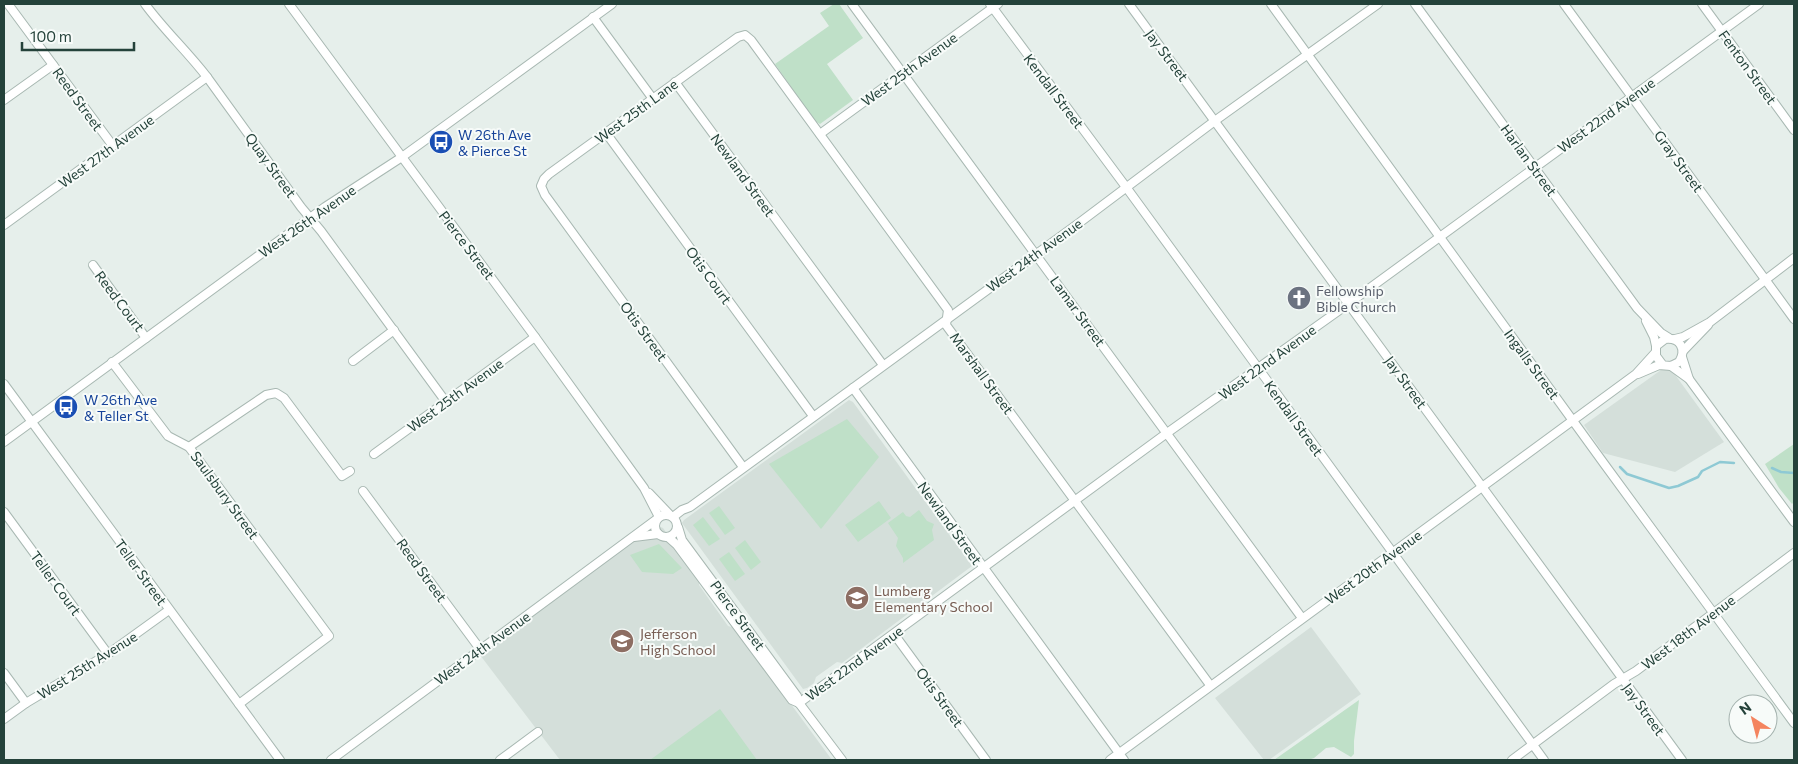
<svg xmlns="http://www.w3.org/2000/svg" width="1798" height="764" viewBox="0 0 1798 764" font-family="Commissioner,sans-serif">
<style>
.built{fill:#d4dfda}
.green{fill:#bfe0c8}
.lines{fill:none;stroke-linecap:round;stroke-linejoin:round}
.stream{stroke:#8ec9d4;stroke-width:2.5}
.minor-casing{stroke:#a8b8b2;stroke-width:10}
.minor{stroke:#fff;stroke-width:8}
.labels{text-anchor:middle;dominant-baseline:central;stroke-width:4;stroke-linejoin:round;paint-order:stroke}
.street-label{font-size:14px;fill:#24423a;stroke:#f7fbf9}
.transit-label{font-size:14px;fill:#164399;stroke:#f7fbf9;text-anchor:start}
.worship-label{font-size:14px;fill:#5b616d;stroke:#f7fbf9;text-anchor:start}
.education-label{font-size:14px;fill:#785e54;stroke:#f7fbf9;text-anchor:start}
</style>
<rect width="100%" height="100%" fill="#e6efeb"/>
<g class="built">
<polygon points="1668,365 1724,442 1675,472 1603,453 1584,425"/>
<polygon points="849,400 853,402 972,566 842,663 837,662 816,677 814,683 807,688 803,689 682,523 684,520"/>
<polygon points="658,526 663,528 699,579 699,585 728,626 735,628 832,760 560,760 480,655 652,528"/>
<polygon points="1311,627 1361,694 1269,760 1264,760 1215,698"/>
</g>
<g class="green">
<polygon points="834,4 839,4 863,38 827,64 853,100 820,124 815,121 775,64 829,26 820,13"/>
<polygon points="847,419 879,457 821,529 769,464"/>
<polygon points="1794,444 1794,502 1792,504 1779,488 1765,464"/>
<polygon points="879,501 891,518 858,542 845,525"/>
<polygon points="719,506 735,528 725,535 709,513"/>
<polygon points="919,510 927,521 934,524 932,530 934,540 903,563 903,558 896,546 898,538 888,523 903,512 906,516 910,517"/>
<polygon points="703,517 720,539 709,546 693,525"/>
<polygon points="745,540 761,562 751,570 735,548"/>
<polygon points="659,544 682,568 673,574 642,572 630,555"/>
<polygon points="729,552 745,574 735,581 719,559"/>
<polygon points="1359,700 1354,741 1354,754 1351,757 1334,747 1326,748 1314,758 1308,760 1274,760"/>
<polygon points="720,709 757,760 650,760"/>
</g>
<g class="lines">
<g class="stream">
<polyline points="1620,467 1627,474 1669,488 1678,486 1698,477 1702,471 1720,462 1734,463"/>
<polyline points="1772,468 1781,472 1794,473"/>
</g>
<g class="minor-casing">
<g id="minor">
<polyline points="8,4 113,146"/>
<path d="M145,4C164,30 187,51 207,77L301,207L321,231L446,402"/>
<polyline points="289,4 535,337 644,488 659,517"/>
<polyline points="852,4 1302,618"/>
<polyline points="990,4 1126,187 1544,760"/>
<polyline points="1129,4 1682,760"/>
<polyline points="1271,4 1605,465 1794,723"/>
<polyline points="1415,4 1637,308 1661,333 1669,338"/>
<polyline points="1564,4 1794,319"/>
<polyline points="1702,4 1794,130"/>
<polyline points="593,17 653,99"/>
<polyline points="675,82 883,365"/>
<polyline points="4,100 53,65"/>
<polyline points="606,133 813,416"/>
<polyline points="820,134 998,4"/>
<polyline points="4,225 207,77"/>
<polyline points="93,265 146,338"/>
<polyline points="1646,321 1654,337 1656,346"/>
<polyline points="1675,339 1683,337 1710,322 1794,258"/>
<polyline points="1683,351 1708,325"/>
<polyline points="1682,357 1689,379"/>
<polyline points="353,361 394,330"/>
<polyline points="112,362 168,436 189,447 329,636 239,704"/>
<polyline points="1671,366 1689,379 1794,522"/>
<path d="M1638,374L1659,365L1671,366L1679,362C1687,349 1680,337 1665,339L1656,346V356L1662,364"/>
<polyline points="4,384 280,760"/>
<polyline points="853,388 1124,760"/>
<polyline points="4,442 325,207 402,157 612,4"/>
<polyline points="189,447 266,395 276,393 284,398 342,476 350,471"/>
<polyline points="374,454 535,337"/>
<polyline points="743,467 545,195 541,186 544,179 549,174 738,37 745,35 751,40 948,310 946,325 1210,685"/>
<polyline points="363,491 480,649"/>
<polyline points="649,493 670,515"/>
<polyline points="4,512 108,654"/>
<circle cx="666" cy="526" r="11"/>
<polyline points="673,517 682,510 690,507 1079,223 1216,120 1378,4"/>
<polyline points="678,527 682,540 797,696 799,703 842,760"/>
<polyline points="634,537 658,534"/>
<polyline points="668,537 677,545 792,700 799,703"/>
<polyline points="894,634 986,760"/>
<polyline points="4,673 26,703"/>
<polyline points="799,703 1167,433 1348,304 1759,4"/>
<polyline points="4,719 26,703 108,654 169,610"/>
<polyline points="331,760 657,519"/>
<polyline points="500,760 538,732"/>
<polyline points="1110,760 1636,374 1655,353"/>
<polyline points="1512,760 1614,684 1636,671 1794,553"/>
</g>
</g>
<use href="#minor" class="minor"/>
</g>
<defs>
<g id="bus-disc" transform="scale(1.25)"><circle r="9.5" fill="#1a4fb4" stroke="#f7fbf9"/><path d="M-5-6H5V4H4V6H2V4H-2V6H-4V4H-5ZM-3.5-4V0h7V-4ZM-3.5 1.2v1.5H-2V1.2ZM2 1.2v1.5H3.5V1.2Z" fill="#fff"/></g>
<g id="church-disc" transform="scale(1.25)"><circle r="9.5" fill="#6b7280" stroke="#f7fbf9"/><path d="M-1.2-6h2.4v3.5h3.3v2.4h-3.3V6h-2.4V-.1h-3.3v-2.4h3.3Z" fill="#fff"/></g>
<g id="school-disc" transform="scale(1.25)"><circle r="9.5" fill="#8d6e63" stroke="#f7fbf9"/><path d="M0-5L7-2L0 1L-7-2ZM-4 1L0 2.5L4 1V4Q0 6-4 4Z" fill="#fff"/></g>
</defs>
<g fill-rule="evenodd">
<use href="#bus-disc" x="441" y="142"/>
<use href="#church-disc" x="1299" y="298"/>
<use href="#bus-disc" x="66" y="407"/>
<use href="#school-disc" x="857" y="598"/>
<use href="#school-disc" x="622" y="641"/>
</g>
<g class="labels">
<g class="street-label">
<text transform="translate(1167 55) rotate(53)">Jay Street</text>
<text transform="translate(1748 67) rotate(54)">Fenton Street</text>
<text transform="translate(909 69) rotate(-36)">West 25th Avenue</text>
<text transform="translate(1054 91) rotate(53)">Kendall Street</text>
<text transform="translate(78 99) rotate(54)">Reed Street</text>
<text transform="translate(636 111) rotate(-36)">West 25th Lane</text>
<text transform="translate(1606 115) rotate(-36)">West 22nd Avenue</text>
<text transform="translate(106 151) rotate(-36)">West 27th Avenue</text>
<text transform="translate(1529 160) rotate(54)">Harlan Street</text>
<text transform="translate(1679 161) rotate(54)">Gray Street</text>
<text transform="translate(271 165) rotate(54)">Quay Street</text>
<text transform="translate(743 175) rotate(54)">Newland Street</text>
<text transform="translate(307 221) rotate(-35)">West 26th Avenue</text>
<text transform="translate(467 245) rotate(53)">Pierce Street</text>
<text transform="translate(1034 255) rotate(-36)">West 24th Avenue</text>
<text transform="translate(709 275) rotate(54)">Otis Court</text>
<text transform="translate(120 301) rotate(53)">Reed Court</text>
<text transform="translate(1078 311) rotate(54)">Lamar Street</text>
<text transform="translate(644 331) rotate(54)">Otis Street</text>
<text transform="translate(1267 362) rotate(-36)">West 22nd Avenue</text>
<text transform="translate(1532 364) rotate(54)">Ingalls Street</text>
<text transform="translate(982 373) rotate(54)">Marshall Street</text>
<text transform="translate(1406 382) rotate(54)">Jay Street</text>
<text transform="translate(455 395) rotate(-36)">West 25th Avenue</text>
<text transform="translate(1294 418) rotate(54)">Kendall Street</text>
<text transform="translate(225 495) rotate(54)">Saulsbury Street</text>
<text transform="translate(950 523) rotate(54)">Newland Street</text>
<text transform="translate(1373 567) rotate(-36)">West 20th Avenue</text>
<text transform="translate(422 570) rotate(54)">Reed Street</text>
<text transform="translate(141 572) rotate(54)">Teller Street</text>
<text transform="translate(56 583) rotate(54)">Teller Court</text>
<text transform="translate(738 615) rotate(54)">Pierce Street</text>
<text transform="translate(1688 632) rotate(-37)">West 18th Avenue</text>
<text transform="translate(482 648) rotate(-36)">West 24th Avenue</text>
<text transform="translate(854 663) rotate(-36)">West 22nd Avenue</text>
<text transform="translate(87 665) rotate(-32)">West 25th Avenue</text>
<text transform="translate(940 697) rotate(54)">Otis Street</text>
<text transform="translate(1644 709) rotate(54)">Jay Street</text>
</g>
<g class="transit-label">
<text x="458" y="134">W 26th Ave<tspan x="458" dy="16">&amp; Pierce St</tspan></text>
<text x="84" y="399">W 26th Ave<tspan x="84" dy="16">&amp; Teller St</tspan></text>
</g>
<g class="worship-label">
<text x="1316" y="290">Fellowship<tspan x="1316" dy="16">Bible Church</tspan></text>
</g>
<g class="education-label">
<text x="874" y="590">Lumberg<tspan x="874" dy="16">Elementary School</tspan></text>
<text x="640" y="633">Jefferson<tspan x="640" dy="16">High School</tspan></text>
</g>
</g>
<rect width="1798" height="764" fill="none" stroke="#24423a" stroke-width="10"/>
<g transform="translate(1753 719) rotate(324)"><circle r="24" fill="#f7fbf9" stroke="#a3b1ad"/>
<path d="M0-4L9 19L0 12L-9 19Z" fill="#f4845f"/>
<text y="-8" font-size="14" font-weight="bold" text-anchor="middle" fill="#24423a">N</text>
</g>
<path d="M22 42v8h112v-8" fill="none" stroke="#24423a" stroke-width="2.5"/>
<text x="30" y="42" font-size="15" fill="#24423a" stroke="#f7fbf9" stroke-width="4" paint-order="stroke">100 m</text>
</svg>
